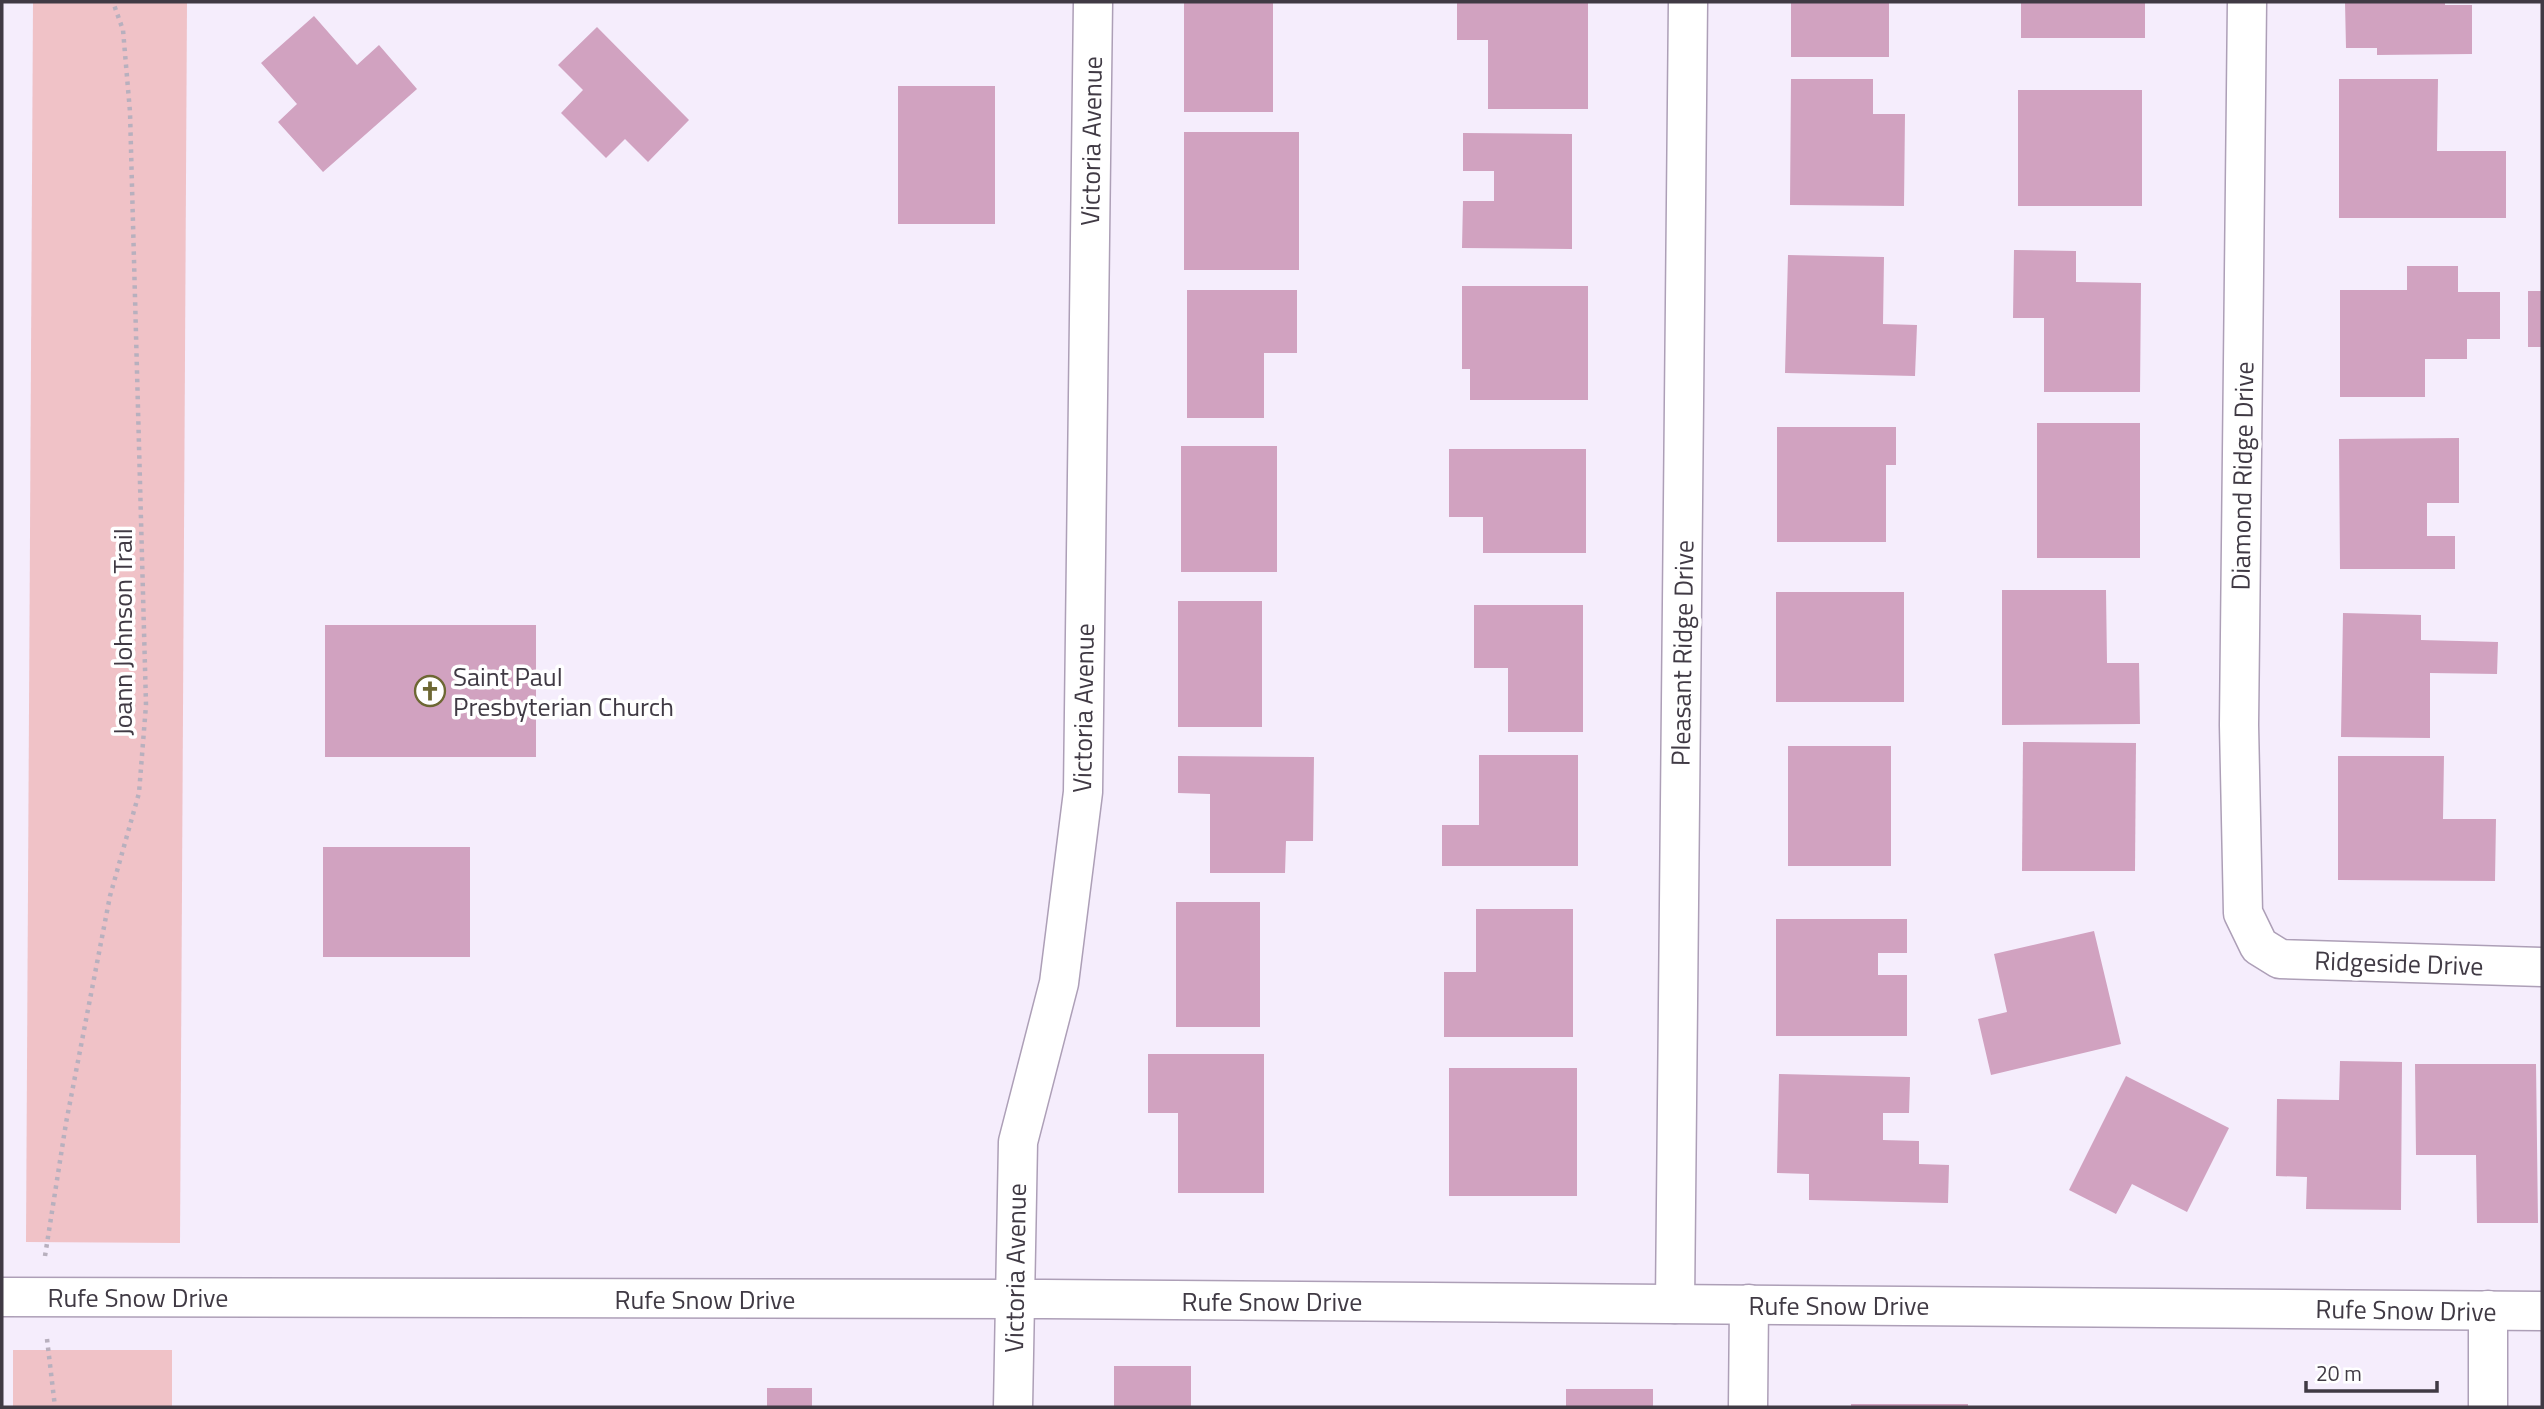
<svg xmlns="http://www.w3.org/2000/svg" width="2544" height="1409" viewBox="0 0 2544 1409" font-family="'Titillium Web',sans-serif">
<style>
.green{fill:#f0c2c7}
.building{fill:#d1a2c0}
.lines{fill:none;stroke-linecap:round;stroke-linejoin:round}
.minor-casing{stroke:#ad9fb7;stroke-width:41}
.major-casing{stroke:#ad9fb7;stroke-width:41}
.path{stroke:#b8b0be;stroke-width:4.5;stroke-dasharray:3.5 5;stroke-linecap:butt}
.minor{stroke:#fff;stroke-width:38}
.major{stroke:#fff;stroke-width:38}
.labels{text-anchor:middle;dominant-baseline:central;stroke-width:7;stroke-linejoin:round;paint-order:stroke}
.street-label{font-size:26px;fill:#403a44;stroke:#fff}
.poi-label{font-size:26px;fill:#403a44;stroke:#fff;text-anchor:start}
</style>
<rect width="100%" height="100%" fill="#f5edfc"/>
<g class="green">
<polygon points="33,2 187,2 180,1243 26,1242"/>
<rect x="13" y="1350" width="159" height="57"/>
</g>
<g class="building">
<rect x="1184" y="2" width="89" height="110"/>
<polygon points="1457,2 1588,2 1588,109 1488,109 1488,40 1457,40"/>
<rect x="1791" y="2" width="98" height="55"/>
<rect x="2021" y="2" width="124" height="36"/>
<polygon points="2345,2 2445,2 2445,5 2472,5 2472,54 2377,55 2377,48 2346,48"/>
<polygon points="314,16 357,65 379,45 417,89 323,172 278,122 297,104 261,63"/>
<polygon points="597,27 689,120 648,162 625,139 606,158 561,113 583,90 558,65"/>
<polygon points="1791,79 1873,79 1873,114 1905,114 1904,206 1790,205"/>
<polygon points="2339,79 2438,79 2437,151 2506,151 2506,218 2339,218"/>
<rect x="898" y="86" width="97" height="138"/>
<rect x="2018" y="90" width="124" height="116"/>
<rect x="1184" y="132" width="115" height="138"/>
<polygon points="1463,133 1572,134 1572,249 1462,248 1463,201 1494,201 1494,171 1463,171"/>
<polygon points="2014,250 2076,251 2076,282 2141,283 2140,392 2044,392 2044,318 2013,318"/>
<polygon points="1788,255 1884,257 1883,324 1917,325 1915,376 1785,373"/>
<polygon points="2407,266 2458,266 2458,292 2500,292 2500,339 2467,339 2467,359 2425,359 2425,397 2340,397 2340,290 2407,290"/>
<polygon points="1462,286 1588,286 1588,400 1470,400 1470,369 1462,369"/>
<polygon points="1187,290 1297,290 1297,353 1264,353 1264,418 1187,418"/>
<rect x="2528" y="291" width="14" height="56"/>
<rect x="2037" y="423" width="103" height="135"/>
<polygon points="1777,427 1896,427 1896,465 1886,465 1886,542 1777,542"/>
<polygon points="2459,438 2459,503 2427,503 2427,536 2455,536 2455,569 2340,569 2339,439"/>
<rect x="1181" y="446" width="96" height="126"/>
<polygon points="1449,449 1586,449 1586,553 1483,553 1483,517 1449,517"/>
<polygon points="2002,590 2106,590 2107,663 2139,663 2140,724 2002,725"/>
<rect x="1776" y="592" width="128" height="110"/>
<rect x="1178" y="601" width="84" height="126"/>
<polygon points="1474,605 1583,605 1583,732 1508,732 1508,668 1474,668"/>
<polygon points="2343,613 2421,615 2421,640 2498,642 2497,674 2430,673 2430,738 2341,737"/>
<rect x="325" y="625" width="211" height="132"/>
<polygon points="2023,742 2136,743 2135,871 2022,871"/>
<rect x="1788" y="746" width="103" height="120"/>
<polygon points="1479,755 1578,755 1578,866 1442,866 1442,825 1479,825"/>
<polygon points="1178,756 1314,757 1313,841 1286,841 1285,873 1210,873 1210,794 1178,793"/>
<polygon points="2338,756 2444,756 2443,819 2496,819 2495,881 2338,880"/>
<rect x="323" y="847" width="147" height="110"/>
<rect x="1176" y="902" width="84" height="125"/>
<polygon points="1476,909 1573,909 1573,1037 1444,1037 1444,972 1476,972"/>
<polygon points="1776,919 1907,919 1907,953 1878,953 1878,975 1907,975 1907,1036 1776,1036"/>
<polygon points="2094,931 2121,1044 1991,1075 1978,1019 2007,1012 1994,954"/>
<polygon points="1148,1054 1264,1054 1264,1193 1178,1193 1178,1113 1148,1113"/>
<polygon points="2340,1061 2402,1062 2401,1210 2306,1209 2307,1177 2276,1176 2277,1099 2339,1100"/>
<polygon points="2415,1064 2536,1064 2538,1223 2477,1223 2476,1155 2416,1155"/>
<rect x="1449" y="1068" width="128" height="128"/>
<polygon points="1779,1074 1910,1077 1909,1113 1883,1113 1883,1140 1919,1141 1919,1164 1949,1165 1948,1203 1809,1200 1809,1174 1777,1173"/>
<polygon points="2126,1076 2229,1128 2187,1212 2132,1184 2116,1214 2069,1190"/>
<rect x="1114" y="1366" width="77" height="41"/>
<rect x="767" y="1388" width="45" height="19"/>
<rect x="1566" y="1389" width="87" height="18"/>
<rect x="1851" y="1404" width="117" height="3"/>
</g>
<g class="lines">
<g class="minor-casing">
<g id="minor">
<polyline points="2247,2 2239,725 2243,913 2259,946 2280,959 2542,967"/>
<polyline points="1675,1304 1688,2"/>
<polyline points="1013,1407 1018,1142 1059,983 1083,792 1093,2"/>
<polyline points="1748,1407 1749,1304"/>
<polyline points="2488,1407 2488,1310"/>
</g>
</g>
<g class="major-casing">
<polyline id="major" points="2,1297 1044,1299 2542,1311"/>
</g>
<g class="path">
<polyline points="45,1256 66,1123 110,896 139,793 146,705 130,112 123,30 113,2"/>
<polyline points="47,1339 55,1407"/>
</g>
<use href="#minor" class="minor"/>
<use href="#major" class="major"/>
</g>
<defs>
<g id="church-ring" transform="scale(1.575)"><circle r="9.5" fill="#fff" stroke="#6d6733" stroke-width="1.5"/><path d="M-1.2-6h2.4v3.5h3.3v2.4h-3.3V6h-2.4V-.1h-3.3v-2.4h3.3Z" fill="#6d6733"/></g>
</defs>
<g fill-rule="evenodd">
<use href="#church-ring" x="430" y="691"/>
</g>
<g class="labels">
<g class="street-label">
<text transform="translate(1091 141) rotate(-89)">Victoria Avenue</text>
<text transform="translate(2242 476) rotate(-89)">Diamond Ridge Drive</text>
<text transform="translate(122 632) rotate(-90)">Joann Johnson Trail</text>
<text transform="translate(1682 653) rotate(-89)">Pleasant Ridge Drive</text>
<text transform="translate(1083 708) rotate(-89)">Victoria Avenue</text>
<text transform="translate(2399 963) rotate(2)">Ridgeside Drive</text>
<text transform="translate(1015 1268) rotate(-89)">Victoria Avenue</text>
<text x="138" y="1297">Rufe Snow Drive</text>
<text x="705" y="1299">Rufe Snow Drive</text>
<text x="1272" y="1301">Rufe Snow Drive</text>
<text x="1839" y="1305">Rufe Snow Drive</text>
<text transform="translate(2406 1310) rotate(1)">Rufe Snow Drive</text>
</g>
<g class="poi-label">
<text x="453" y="676">Saint Paul<tspan x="453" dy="30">Presbyterian Church</tspan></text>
</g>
</g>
<rect width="2544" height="1409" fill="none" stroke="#403a44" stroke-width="7"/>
<path d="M2306 1381v10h131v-10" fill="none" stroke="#403a44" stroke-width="3.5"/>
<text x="2316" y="1381" font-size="21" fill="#403a44" stroke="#ffffff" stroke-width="5" paint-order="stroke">20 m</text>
</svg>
